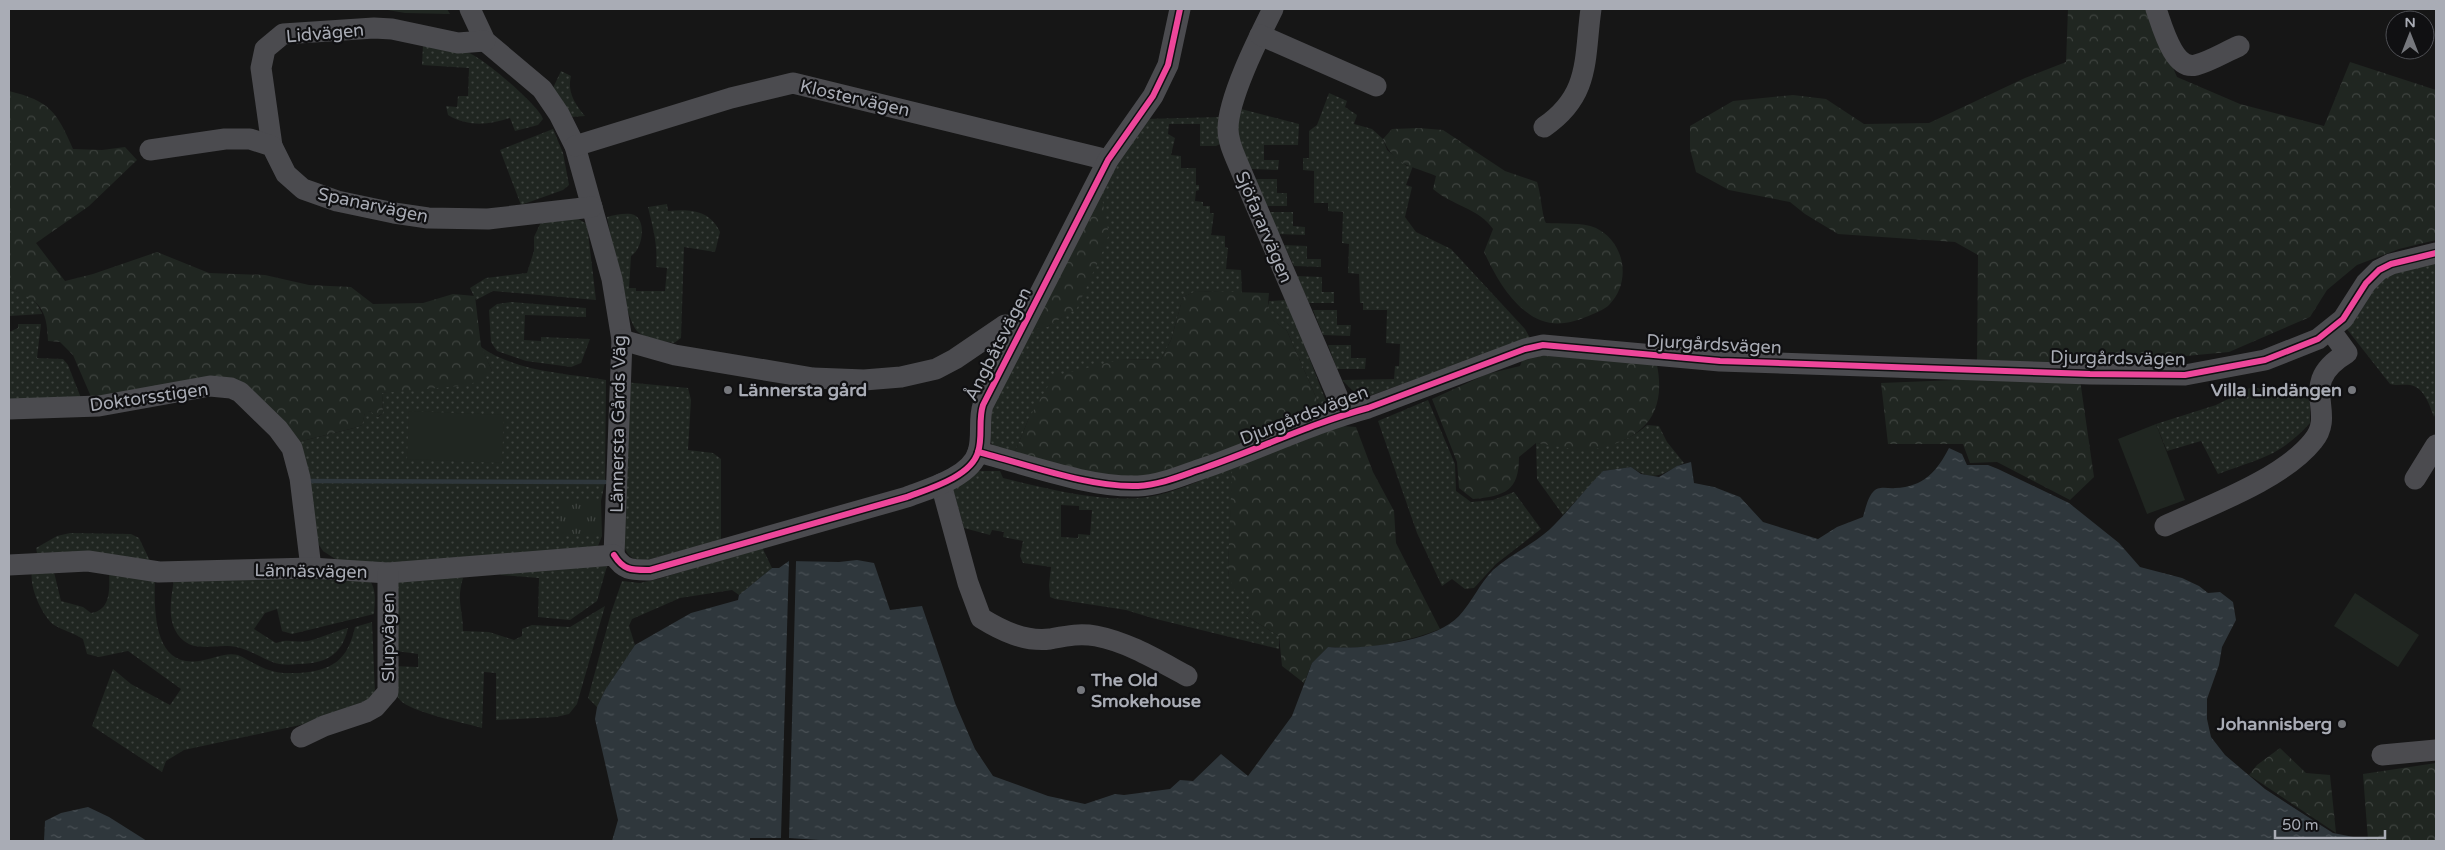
<svg xmlns="http://www.w3.org/2000/svg" width="2445" height="850" viewBox="0 0 2445 850" font-family="'Varela Round',sans-serif">
<style>
.grass{fill:url(#grass-dots);fill-rule:evenodd}
.forest{fill:url(#forest-crowns)}
.park{fill:url(#park-tufts)}
.garden{fill:#202621}
.water{fill:url(#water-ripples)}
.pier{fill:#161616}
.lines{fill:none;stroke-linecap:round;stroke-linejoin:round}
.stream{stroke:#2f373c;stroke-width:4.5}
.minor{stroke:#4b4b4f;stroke-width:21}
.cycleway-casing{stroke:#101012;stroke-width:9}
.cycleway{stroke:#ed469a;stroke-width:6}
.poi-dot{fill:#76787d;stroke:#101012;stroke-width:2}
.labels{text-anchor:middle;dominant-baseline:central;stroke-width:4.5;stroke-linejoin:round;paint-order:stroke}
.street-label{font-size:18px;fill:#a9acb5;stroke:#101012}
.poi-label{font-size:18px;font-weight:bold;fill:#a9acb5;stroke:#101012;text-anchor:start}
</style>
<defs>
<pattern id="grass-dots" width="8" height="8" patternUnits="userSpaceOnUse" patternTransform="scale(1.25)"><rect width="8" height="8" fill="#202621"/><path d="M2 2h.1M6 6h.1" fill="none" stroke="#3e433f" stroke-width="1.8" stroke-linecap="round"/></pattern>
<pattern id="forest-crowns" width="20" height="18" patternUnits="userSpaceOnUse" patternTransform="scale(1.25)"><rect width="20" height="18" fill="#202621"/><path d="M2 6a3 3 0 1 1 6 0M12 15a3 3 0 1 1 6 0" fill="none" stroke="#3e433f"/></pattern>
<pattern id="park-tufts" width="24" height="20" patternUnits="userSpaceOnUse" patternTransform="scale(1.25)"><rect width="24" height="20" fill="#202621"/><path d="M3 7l-1-3M5 7V3M7 7l1-3M15 17l-1-3M17 17v-4M19 17l1-3" fill="none" stroke="#3e433f"/></pattern>
<pattern id="water-ripples" width="26" height="14" patternUnits="userSpaceOnUse" patternTransform="scale(1.25)"><rect width="26" height="14" fill="#2f373c"/><path d="M2 4q2-2 4 0t4 0M15 11q2-2 4 0t4 0" fill="none" stroke="#4a5156"/></pattern>
</defs>
<rect width="100%" height="100%" fill="#161616"/>
<g class="grass">
<path d="M423,45C437,47 456,47 469,53C483,58 540,106 543,119L538,125L515,131L510,118C489,125 468,127 448,115L446,106L457,107L458,96H468L469,68L422,65Z"/>
<path d="M561,71L571,76C567,92 575,104 585,116L571,117L553,88Z"/>
<polygon points="1329,93 1347,101 1345,107 1357,115 1354,124 1372,129 1383,139 1387,150 1407,166 1413,166 1406,185 1412,187 1405,217 1416,232 1451,249 1525,329 1530,338 1361,399 1342,380 1394,379 1395,366 1399,366 1400,344 1386,343 1387,310 1363,310 1363,303 1360,303 1359,274 1348,273 1349,244 1342,243 1343,212 1328,211 1328,203 1314,203 1314,171 1303,170 1303,158 1309,158 1309,131 1317,125"/>
<polygon points="1241,109 1299,124 1298,145 1264,145 1264,160 1279,160 1278,170 1250,169 1236,129"/>
<path d="M1222,117V143L1216,146H1200V124H1169L1168,134L1175,138L1171,155L1181,156V168H1196V185H1199V190L1196,191L1195,201L1203,202V206H1210V213H1214L1211,235L1225,236V247L1228,248L1226,269L1241,270L1242,293L1197,291L1183,297L1171,340L1161,359L1119,360L1029,418L1014,454C993,446 987,447 985,423L1034,321L1047,327L1077,307L1091,276L1104,215L1102,199L1096,192L1144,119Z"/>
<polygon points="553,129 563,153 569,185 563,190 521,205 500,150"/>
<polygon points="1253,179 1277,179 1277,193 1287,193 1287,206 1267,206"/>
<path d="M667,204L668,211C690,209 710,210 720,232L715,252L684,247L681,338L674,343C663,341 647,340 638,332C625,321 611,237 607,217C614,215 624,213 631,214C648,217 643,249 631,256L629,288H636V291H665L667,268L656,267C658,245 653,228 648,207Z"/>
<polygon points="1268,212 1293,212 1293,226 1305,227 1305,235 1278,234"/>
<polygon points="575,217 587,224 596,300 493,291 476,300 470,288 486,278 527,273 534,251 534,237 542,220"/>
<polygon points="1284,245 1307,246 1307,259 1321,259 1321,267 1294,266"/>
<path d="M2436,258V412L2434,417C2430,406 2424,387 2410,385C2403,384 2397,386 2390,384L2346,328L2376,279Z"/>
<polygon points="1297,276 1322,277 1322,292 1334,292 1334,303 1309,303"/>
<path d="M9,289C25,294 36,297 42,314L10,316Z"/>
<polygon points="1287,300 1329,409 1322,411 1287,331 1266,315 1269,301"/>
<polygon points="511,302 586,308 586,317 525,315 524,340 541,341 541,337 590,339 581,363 571,367 526,361 497,351 491,342 489,310 497,304"/>
<polygon points="1313,310 1337,310 1337,325 1351,325 1350,336 1323,335"/>
<polygon points="18,324 41,324 37,358 63,359 68,365 81,398 9,402 9,332 18,328"/>
<polygon points="1328,345 1351,345 1351,358 1366,358 1365,369 1337,369"/>
<path d="M481,347C517,372 563,373 606,380L605,482L601,501H560V535L602,536L598,546L400,565L343,564L323,551L311,533L298,442L354,428L362,425L365,412L370,411L378,417L383,413L382,393L492,371Z"/>
<path d="M624,382L688,388L691,400L688,450L713,453L721,459V540L643,561C631,560 626,554 623,543Z"/>
<path d="M2252,387L2310,399V423C2278,458 2259,458 2218,474L2201,441L2167,451L2156,424L2216,405Z"/>
<polygon points="1428,400 1455,464 1456,491 1471,502 1493,500 1514,492 1541,529 1496,564 1474,588 1465,589 1452,579 1442,586 1417,533 1378,421"/>
<path d="M1647,425L1659,426L1667,442L1684,463C1662,473 1655,484 1631,467L1603,471L1563,515L1537,479L1536,443C1576,448 1615,454 1647,425Z"/>
<path d="M1233,467L1228,567L1229,578L1251,591V610L1246,616L1279,636V649L1152,618L1126,610L1055,599L1050,597L1049,585L1051,567L1023,563L1020,556L1023,541L1003,537L1004,532L992,530L990,535L964,528L953,489L979,471H1000L1003,478C1048,489 1113,506 1158,495C1184,489 1209,476 1233,467ZM1061,505L1079,506V510H1092L1090,535L1078,534V538L1061,537Z"/>
<polygon points="70,533 131,534 139,538 150,561 75,552 37,553 36,548 57,536"/>
<polygon points="762,547 772,568 739,595 732,590 680,598 632,619 629,626 635,645 605,690 597,707 588,698 611,613 622,581 640,583 658,579"/>
<polygon points="607,566 597,601 570,620 538,617 539,578 501,575 497,569"/>
<path d="M33,568H53L61,601L83,607L91,613C113,610 109,585 109,568L155,578C154,611 153,672 204,660C215,658 226,652 238,655C248,659 258,667 269,670C279,674 288,673 299,673C332,671 348,660 355,627L372,622L375,693L372,698L314,722L184,750L166,761L162,772L92,726L113,669L131,684L170,705L181,689L128,651L99,657L87,654L83,639C74,633 62,630 54,625C41,615 27,582 33,568Z"/>
<path d="M367,577C377,588 375,599 374,614L292,634L282,631L277,609L265,613L254,629L276,643C289,638 295,643 308,641C321,638 335,631 348,628C342,656 324,664 298,664C290,665 282,665 275,663C261,658 244,646 228,646C214,645 197,651 184,641C165,626 171,599 174,580Z"/>
<path d="M397,578H463C456,601 463,609 463,631L489,632L514,640L522,636V629L532,625L570,627L605,606L577,704L569,714L556,717L496,720V673L484,672L482,728C465,723 410,712 400,700C392,692 394,676 393,666L418,667V654L396,651Z"/>
</g>
<g class="forest">
<polygon points="382,9 447,9 450,14 405,13"/>
<polygon points="2068,9 2148,9 2177,77 2240,104 2324,126 2350,62 2436,90 2436,240 2399,249 2357,265 2327,290 2310,317 2229,352 2078,366 2094,477 2070,500 1997,462 1970,463 1963,444 1888,444 1881,383 1955,380 1977,363 1978,255 1955,242 1838,234 1805,214 1790,202 1729,190 1696,172 1690,149 1690,126 1733,101 1793,95 1826,99 1864,124 1929,123 2025,78 2066,62"/>
<path d="M9,91C50,101 57,112 73,149L102,150L125,147L137,160L89,206L36,243L65,281L93,274L157,252L209,273L265,275L309,285L351,287L373,304L423,303L453,294L475,296L481,346L492,371L470,385L382,393L383,413L377,417L370,411L365,413L362,425L354,428L298,442L235,384L92,399L73,355L60,342L48,341C47,308 39,299 9,289Z"/>
<path d="M1419,128L1443,130L1505,171L1537,182C1541,193 1542,216 1546,223C1561,224 1582,222 1596,228C1625,242 1632,282 1609,305C1605,309 1598,312 1593,314C1569,325 1547,329 1525,311C1506,296 1494,273 1484,252L1493,229C1480,209 1451,205 1433,189L1436,176C1411,165 1395,167 1383,139L1392,129Z"/>
<polygon points="1096,192 1102,199 1109,234 1103,251 1077,308 1047,327 1036,329 1034,322"/>
<polygon points="1196,291 1269,293 1267,315 1287,331 1322,411 1169,474 1117,480 1014,454 1029,418 1054,376 1119,360 1161,359 1171,340 1183,297"/>
<path d="M1541,354L1657,365C1667,415 1642,440 1595,449C1579,452 1552,445 1536,443L1519,457C1519,491 1505,496 1473,499L1459,488L1457,462L1432,399L1487,374L1520,366L1524,356Z"/>
<path d="M1342,426L1356,427L1373,472L1394,511L1396,543L1440,629C1404,643 1367,650 1328,647L1312,663L1304,683L1282,666L1279,636L1246,616L1251,610V592L1235,590L1229,578L1228,567L1232,472L1233,467Z"/>
<polygon points="2280,748 2306,773 2330,775 2336,833 2249,775 2257,765"/>
<polygon points="2436,763 2436,841 2368,840 2363,774"/>
</g>
<polygon class="park" points="559,501 601,501 602,536 560,536"/>
<g class="garden">
<polygon points="409,411 504,415 502,463 407,459"/>
<polygon points="2156,424 2185,500 2147,514 2118,439"/>
<polygon points="2355,593 2419,635 2398,667 2334,626"/>
</g>
<g class="water">
<path d="M1949,448L1962,454L1967,465H1988L1998,469L2069,503L2119,543L2140,567L2182,578L2199,586L2208,593L2220,592L2233,602L2236,620L2222,647L2219,665L2207,699V719L2211,737L2225,755L2265,789L2322,826L2333,833L2374,841H612L618,820L595,719L597,707L605,690L635,645L691,613L738,600L739,595L772,568H779L789,561L839,562L857,560L874,563L890,610L922,606L955,703L975,749L993,776L1048,796L1085,804L1115,794L1124,795L1170,789L1180,780L1193,781L1221,754L1248,776L1292,716L1312,663L1328,647C1362,650 1435,642 1459,616C1472,602 1480,583 1493,570C1510,555 1532,545 1549,530C1568,512 1584,490 1603,471L1631,467L1641,474L1659,477L1677,466L1691,462L1694,483L1714,487L1740,497L1763,522L1818,539L1837,527L1863,517C1865,510 1868,497 1873,492C1879,485 1888,489 1895,488C1924,487 1937,471 1949,448Z"/>
<polygon points="88,807 109,817 147,841 44,841 45,821 61,813"/>
</g>
<polygon class="pier" points="789,561 796,561 789,838 834,841 750,841 750,838 781,838"/>
<g class="lines">
<polyline class="stream" points="309,481 605,482"/>
<g class="minor">
<polyline points="470,9 485,41 542,89 559,114 575,146 612,279 622,340 614,555"/>
<path d="M1273,9C1259,37 1228,98 1228,129C1228,142 1234,154 1239,166L1345,414"/>
<path d="M2156,9C2162,25 2173,71 2196,65C2211,61 2225,52 2239,46"/>
<polyline points="1260,35 1376,86"/>
<path d="M1544,127C1591,95 1584,58 1591,9"/>
<polyline points="272,146 261,68 265,49 283,34 374,28 392,29 458,43 485,41"/>
<polyline points="575,146 731,98 793,83 1108,160"/>
<polyline points="150,150 225,139 250,139 272,146 286,174 303,189 337,201 394,213 428,218 488,219 592,207"/>
<polyline points="622,340 675,355 813,378 864,380 901,377 936,369 955,359 1005,325 1022,326"/>
<polyline points="9,409 99,406 210,386 231,388 240,392 278,429 292,448 300,478 311,568"/>
<path d="M978,452C1026,464 1090,488 1138,486C1161,485 1183,475 1204,468C1259,449 1312,423 1368,408L1525,349L1543,345L1720,361L2090,374L2185,375L2265,360L2318,339L2343,319L2366,283L2379,270L2391,264L2436,253"/>
<polyline points="2415,479 2436,445"/>
<path d="M941,484L968,583L981,618C1002,631 1025,642 1050,639C1066,636 1079,633 1096,636C1128,642 1159,661 1187,676"/>
<path d="M2165,526C2208,506 2283,479 2313,441C2338,411 2295,384 2347,353L2331,331"/>
<path d="M614,555C624,571 632,570 650,570L907,497C928,489 971,477 978,452C983,437 978,420 983,405L1108,160L1153,96L1168,65L1180,9"/>
<polyline points="9,565 88,561 159,572 311,568 388,573 614,555"/>
<polyline points="301,737 324,726 366,712 375,707 388,692 388,573"/>
<polyline points="2382,755 2436,750"/>
</g>
<g class="cycleway-casing">
<g id="cycleway">
<path d="M978,452C1026,464 1090,488 1138,486C1161,485 1183,475 1204,468C1259,449 1312,423 1368,408L1525,349L1543,345L1720,361L2090,374L2185,375L2265,360L2318,339L2343,319L2366,283L2379,270L2391,264L2436,253"/>
<path d="M614,555C624,571 632,570 650,570L907,497C928,489 971,477 978,452C983,437 978,420 983,405L1108,160L1153,96L1168,65L1180,9"/>
</g>
</g>
<use href="#cycleway" class="cycleway"/>
</g>
<g class="poi-dot">
<circle cx="728" cy="390" r="5"/>
<circle cx="2352" cy="390" r="5"/>
<circle cx="1081" cy="690" r="5"/>
<circle cx="2342" cy="724" r="5"/>
</g>
<g class="labels">
<g class="street-label">
<text transform="translate(325 33) rotate(-5)">Lidvägen</text>
<text transform="translate(855 98) rotate(13)">Klostervägen</text>
<text transform="translate(373 205) rotate(12)">Spanarvägen</text>
<text transform="translate(1264 227) rotate(67)">Sjöfararvägen</text>
<text transform="translate(998 344) rotate(-63)">Ångbåtsvägen</text>
<text transform="translate(1714 344) rotate(3)">Djurgårdsvägen</text>
<text transform="translate(2118 358) rotate(1)">Djurgårdsvägen</text>
<text transform="translate(149 397) rotate(-8)">Doktorsstigen</text>
<text transform="translate(1304 415) rotate(-21)">Djurgårdsvägen</text>
<text transform="translate(618 424) rotate(-89)">Lännersta Gårds Väg</text>
<text transform="translate(311 571) rotate(1)">Lännäsvägen</text>
<text transform="translate(388 637) rotate(-90)">Slupvägen</text>
</g>
<g class="poi-label">
<text x="738" y="390">Lännersta gård</text>
<text x="2342" y="390" text-anchor="end">Villa Lindängen</text>
<text x="1091" y="680">The Old<tspan x="1091" dy="21">Smokehouse</tspan></text>
<text x="2332" y="724" text-anchor="end">Johannisberg</text>
</g>
</g>
<rect width="2445" height="850" fill="none" stroke="#a9acb5" stroke-width="20"/>
<g transform="translate(2410 35)"><circle r="24" fill="#101012" stroke="#4d4e53"/>
<path d="M0-4L9 19L0 12L-9 19Z" fill="#76787d"/>
<text y="-8" font-size="14" font-weight="bold" text-anchor="middle" fill="#a9acb5">N</text>
</g>
<path d="M2275 830v8h110v-8" fill="none" stroke="#a9acb5" stroke-width="2.5"/>
<text x="2282" y="830" font-size="15" fill="#a9acb5" stroke="#101012" stroke-width="4" paint-order="stroke">50 m</text>
</svg>
